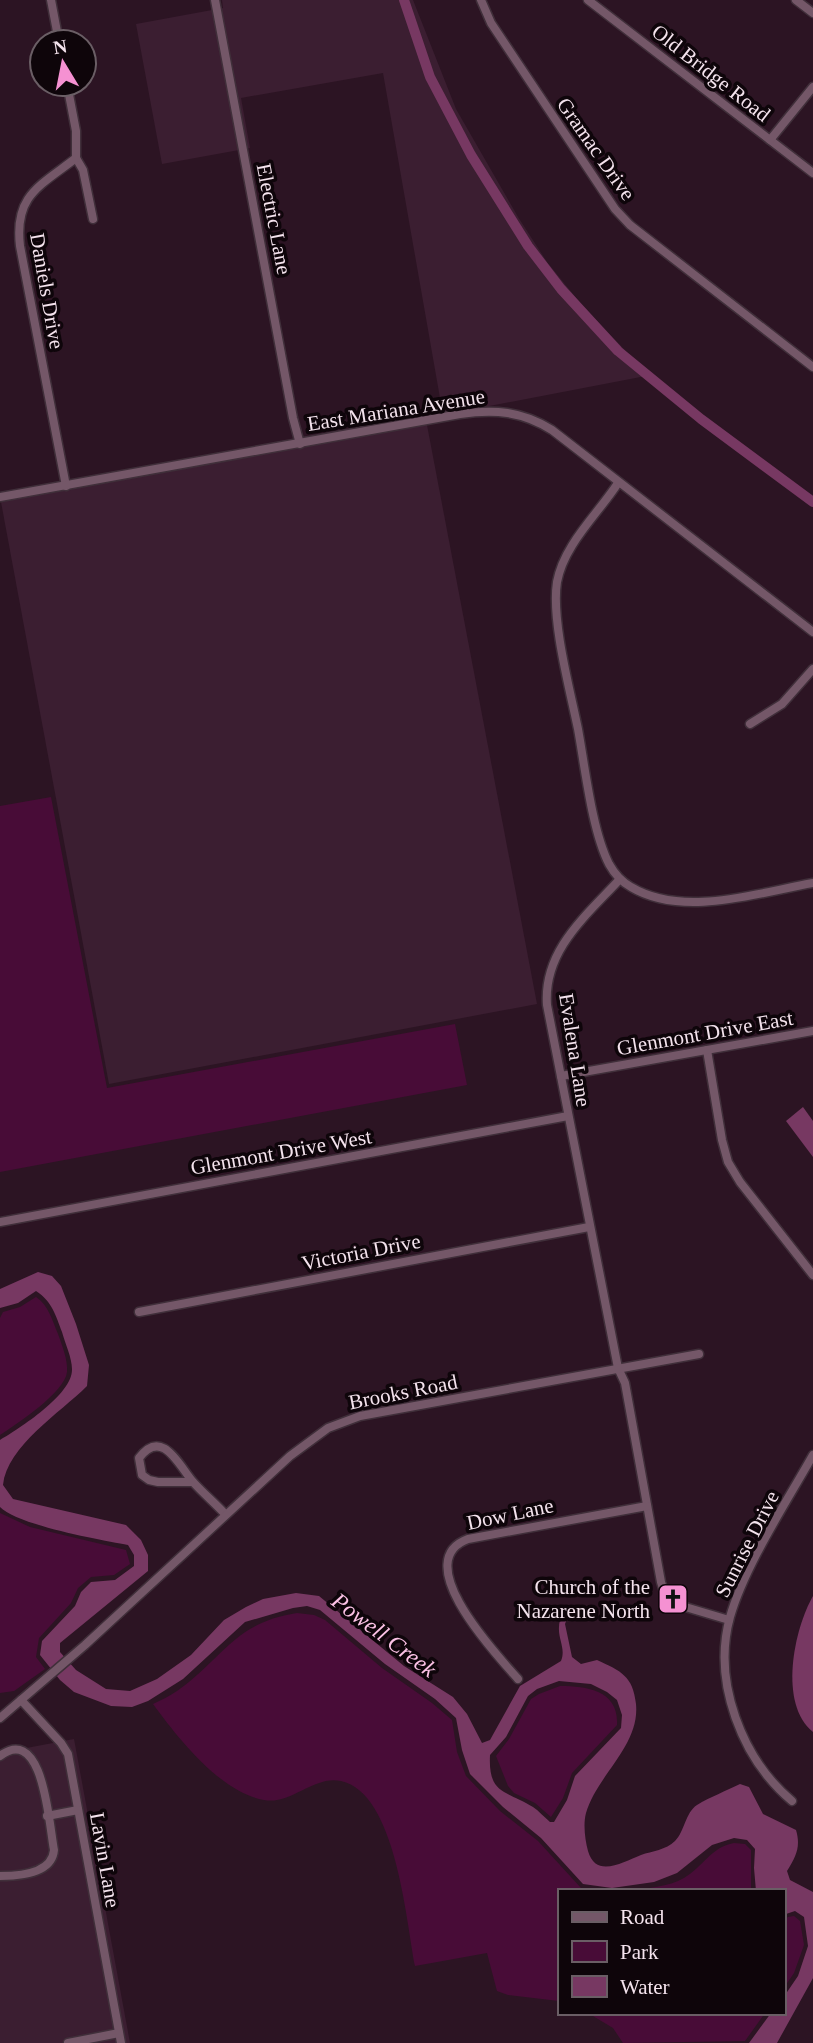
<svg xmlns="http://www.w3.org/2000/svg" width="813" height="2043" viewBox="0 0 813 2043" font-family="Georgia,serif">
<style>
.built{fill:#3b1e31}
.green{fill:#480c37}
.water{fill:#773862;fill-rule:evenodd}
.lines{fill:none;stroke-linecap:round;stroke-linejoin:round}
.canal{stroke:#773862;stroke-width:10}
.minor-casing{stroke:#402f3a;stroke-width:11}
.minor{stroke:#745768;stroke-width:8}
.labels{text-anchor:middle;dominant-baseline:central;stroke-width:7;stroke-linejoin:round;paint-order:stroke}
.street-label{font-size:21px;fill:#f4e3ed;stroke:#0e050a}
.poi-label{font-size:21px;fill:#f4e3ed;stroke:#0e050a;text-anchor:end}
.water-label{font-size:23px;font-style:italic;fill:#fcc2e6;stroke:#0e050a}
</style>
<rect width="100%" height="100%" fill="#2c1423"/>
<g class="built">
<polygon points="222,0 413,0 456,109 518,217 547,262 581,304 640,366 651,375 443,415 383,73 241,98 250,148 162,164 136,24 223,8"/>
<polygon points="427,425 537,1004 109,1084 1,502"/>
<polygon points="74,1739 130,2043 0,2043 0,1753"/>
</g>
<g class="green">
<polygon points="51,797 107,1088 455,1024 467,1085 0,1172 0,806"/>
<path d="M36,1297C49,1306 52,1320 58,1334C62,1345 68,1360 67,1372C65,1392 17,1424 0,1435V1318L3,1312L20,1307Z"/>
<polygon points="0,1513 30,1527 126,1550 130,1564 114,1575 91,1577 78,1588 71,1603 39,1638 36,1657 45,1669 14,1691 0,1693"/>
<path d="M297,1613L314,1615L325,1620L382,1668L432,1703L452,1720L457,1752L466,1776L500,1811L538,1841L581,1888L591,1891H559V2001L508,1995L497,1991L487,1953L415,1966C406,1920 396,1793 341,1781C314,1775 291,1805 264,1800C220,1792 178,1738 153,1704C161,1700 170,1696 177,1691C224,1658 233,1623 297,1613Z"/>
<path d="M560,1686C588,1686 619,1691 617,1725L572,1773L563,1798L551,1817L535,1803L514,1793L508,1786L496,1756L509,1739L531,1699L539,1694Z"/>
<path d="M734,1843L745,1844L751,1850V1891H628C646,1888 669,1887 684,1878C703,1867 711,1847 734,1843Z"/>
<polygon points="794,1916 800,1921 804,1945 794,1973 783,1989 783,1921 788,1917"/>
<polygon points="588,2013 765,2013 745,2041 623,2043 613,2028"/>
</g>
<g class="water">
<polygon points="803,1107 813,1121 813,1157 786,1121"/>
<path d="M38,1272L52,1276L61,1286L76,1324L89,1365L87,1386C60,1413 7,1446 3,1485L13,1499L126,1525L141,1540L148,1555V1571L60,1643V1652L76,1670L106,1689L130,1691L157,1679L191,1655L224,1620L246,1607L263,1599L296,1593L319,1596L404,1666L453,1697L467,1714L482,1743L490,1740L520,1686L561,1661C566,1649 558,1639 559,1627C559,1619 564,1612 568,1605L571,1608L565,1624L572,1657L581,1664L597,1660C621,1671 633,1676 636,1704C640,1746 597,1775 586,1813C583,1824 585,1840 588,1851C596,1879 623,1862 641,1855C652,1851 666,1850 675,1841C685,1831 685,1813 697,1805C710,1797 726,1791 740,1784L749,1787L763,1814L796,1830C801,1847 796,1856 787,1871L790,1880L813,1892V1978L777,2043H749L771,2013H783V1998L798,1976L808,1946L804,1917L795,1911L783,1915V1891H756L754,1868L755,1849L747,1840L734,1838L712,1845L677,1873L654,1882L612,1888L583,1884L541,1838L503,1807L470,1774L462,1750L456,1718L435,1699L385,1664L320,1610L307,1606L293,1608L245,1622L183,1679L148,1701L132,1707L111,1706L74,1692L60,1680L40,1655L42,1641L75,1606L81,1592L91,1582L115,1580L134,1566V1555L128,1545C101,1540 17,1525 0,1507V1440C20,1428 73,1394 72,1369C72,1358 65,1343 62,1332C56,1316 52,1301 36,1291L18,1303L0,1308V1289ZM559,1681L591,1684L607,1692L617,1700L622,1715L621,1728L575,1776L567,1800L554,1822H550C544,1817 539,1811 533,1807C506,1790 488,1795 490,1755L506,1737L528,1696L537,1689Z"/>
<path d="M813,1596V1732C778,1704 794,1629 813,1596Z"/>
</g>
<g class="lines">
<polyline class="canal" points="404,0 430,77 471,155 528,246 561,289 618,351 701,419 813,502"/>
<g class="minor-casing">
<g id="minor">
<polyline points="51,0 59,42"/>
<polyline points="215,0 293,418 300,444"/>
<polyline points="481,0 491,23 615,209 630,225 813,367"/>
<polyline points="588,0 813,173"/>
<polyline points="796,0 813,13"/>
<polyline points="770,140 813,87"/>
<polyline points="76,158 83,170 93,219"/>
<path d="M618,483C598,514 564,544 557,582C551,620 570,690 578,729C585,767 592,831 609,864C614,873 622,882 631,887C683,918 757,893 813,883"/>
<path d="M66,486L20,246C14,195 40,186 76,158V131L67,84"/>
<path d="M0,497L460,414C494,409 522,411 552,430L813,632"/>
<polyline points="750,724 782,704 813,669"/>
<path d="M620,879C587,915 543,950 547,1005L618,1368L625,1383L661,1582L665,1595L672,1603L729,1620"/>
<polyline points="707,1050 722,1140 728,1162 740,1182 813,1275"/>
<polyline points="561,1076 813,1031"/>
<polyline points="0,1222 568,1116"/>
<polyline points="139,1312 589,1227"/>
<path d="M193,1482H158L149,1480L142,1475L139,1458C163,1426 180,1468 194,1483C204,1494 216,1504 225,1514"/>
<path d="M518,1679C496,1654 408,1561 468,1539L647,1506"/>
<polyline points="21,1700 61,1743 68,1754 121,2043"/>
<polyline points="0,1718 85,1645 290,1456 328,1428 360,1416 699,1354"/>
<path d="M0,1756C44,1723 49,1826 54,1850C52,1874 19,1876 0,1876"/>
<path d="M792,1801C742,1759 712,1682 730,1617C745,1565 786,1503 813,1455"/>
<polyline points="47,1816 78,1810"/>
<polyline points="68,2043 119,2033"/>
</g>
</g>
<use href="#minor" class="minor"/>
</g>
<defs>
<g id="church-square" transform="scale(1.575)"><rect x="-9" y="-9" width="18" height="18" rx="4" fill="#f591d2" stroke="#0e050a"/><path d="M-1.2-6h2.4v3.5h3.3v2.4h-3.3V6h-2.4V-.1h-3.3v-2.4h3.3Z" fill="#111"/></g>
</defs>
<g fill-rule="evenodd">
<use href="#church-square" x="673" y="1599"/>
</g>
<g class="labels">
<g class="street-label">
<text transform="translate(711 73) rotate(38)">Old Bridge Road</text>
<text transform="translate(596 149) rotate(55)">Gramac Drive</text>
<text transform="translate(274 219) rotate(79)">Electric Lane</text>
<text transform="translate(47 291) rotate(80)">Daniels Drive</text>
<text transform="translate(396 410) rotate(-9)">East Mariana Avenue</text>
<text transform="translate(705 1033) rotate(-10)">Glenmont Drive East</text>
<text transform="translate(575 1050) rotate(81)">Evalena Lane</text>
<text transform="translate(281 1152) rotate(-10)">Glenmont Drive West</text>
<text transform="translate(361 1252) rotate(-11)">Victoria Drive</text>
<text transform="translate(403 1392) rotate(-11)">Brooks Road</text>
<text transform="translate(510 1514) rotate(-12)">Dow Lane</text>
<text transform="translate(747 1544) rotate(-63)">Sunrise Drive</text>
<text transform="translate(105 1860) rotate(80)">Lavin Lane</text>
</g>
<g class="poi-label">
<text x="650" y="1587">Church of the<tspan x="650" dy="24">Nazarene North</tspan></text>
</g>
<g class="water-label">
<text transform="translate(384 1635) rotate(37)">Powell Creek</text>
</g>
</g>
<rect x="558" y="1889" width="228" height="126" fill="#0e050a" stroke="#6a5e65" stroke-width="2"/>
<rect x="572" y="1912" width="35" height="10" fill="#745768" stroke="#6a5e65" stroke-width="2"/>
<text x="620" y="1924" font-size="21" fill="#f4e3ed">Road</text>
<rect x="572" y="1941" width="35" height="21" fill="#480c37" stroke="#6a5e65" stroke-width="2"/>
<text x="620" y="1959" font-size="21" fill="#f4e3ed">Park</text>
<rect x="572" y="1976" width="35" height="21" fill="#773862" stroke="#6a5e65" stroke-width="2"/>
<text x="620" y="1994" font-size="21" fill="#f4e3ed">Water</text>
<g transform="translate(63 63) rotate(350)"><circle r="33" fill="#0e050a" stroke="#6a5e65" stroke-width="2"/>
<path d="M0-5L12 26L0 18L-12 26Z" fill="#f591d2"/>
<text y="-10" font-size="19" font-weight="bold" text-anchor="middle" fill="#f4e3ed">N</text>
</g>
</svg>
